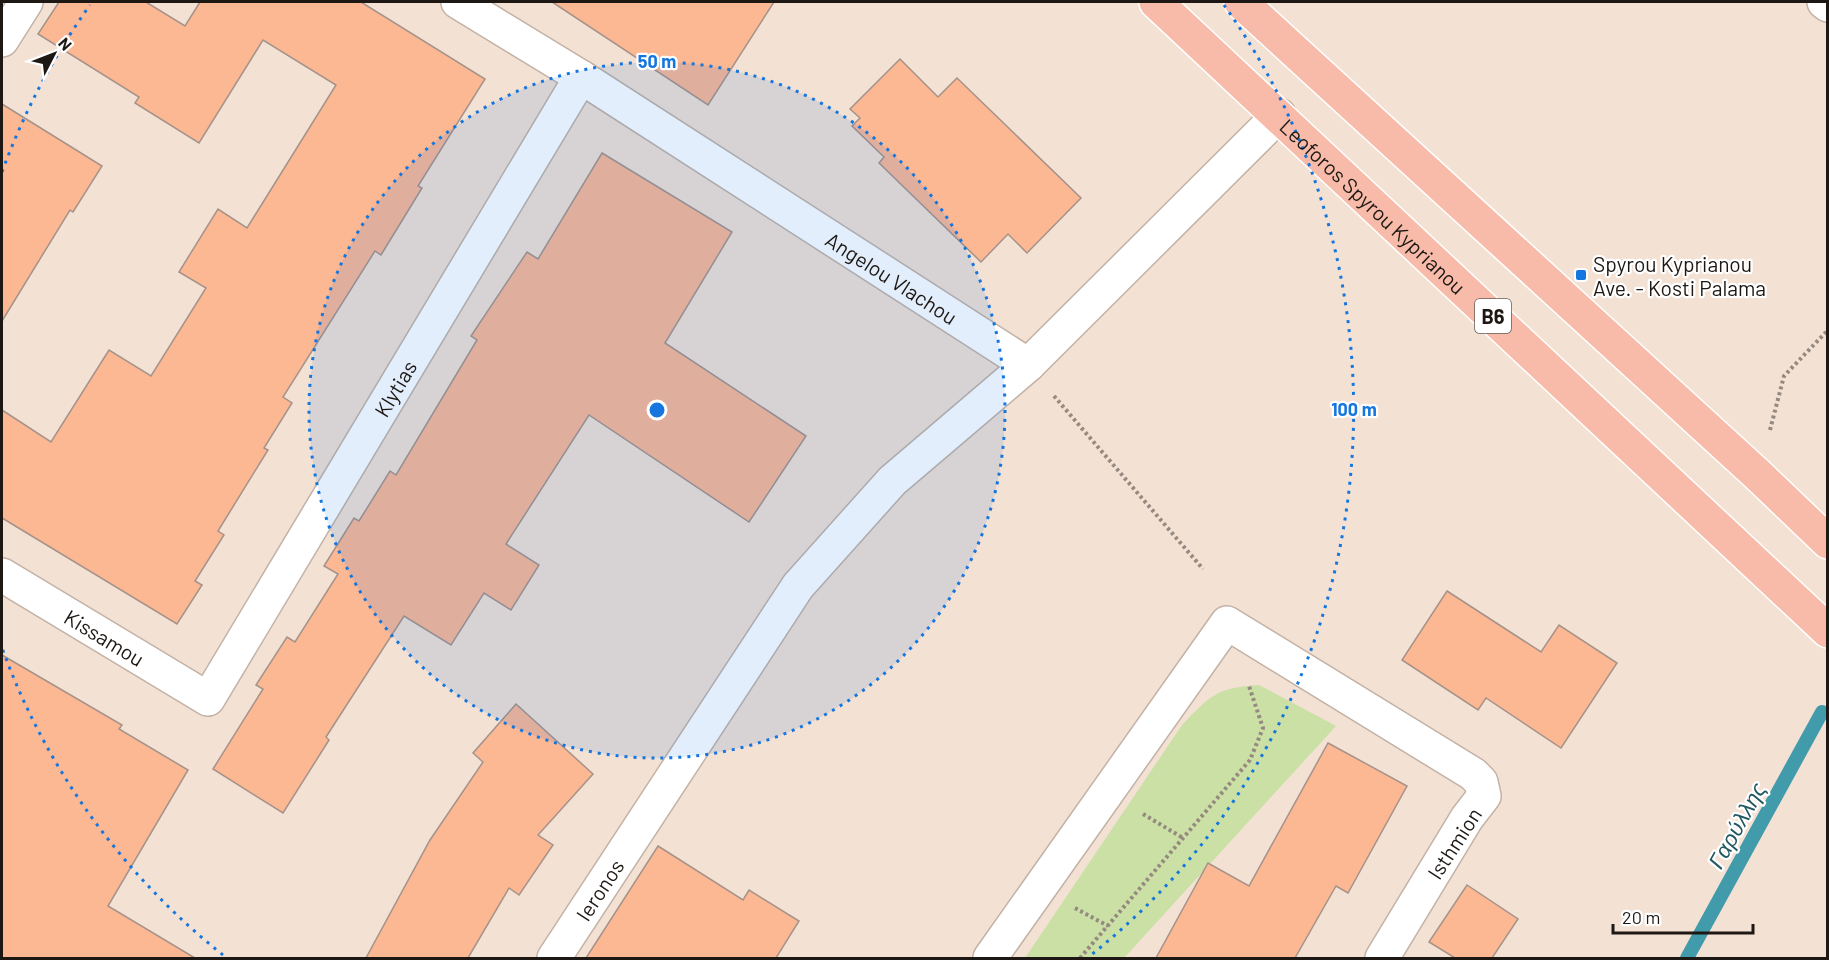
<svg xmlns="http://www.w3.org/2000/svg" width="1829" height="960" viewBox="0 0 1829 960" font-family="Barlow,sans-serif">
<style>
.green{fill:#cae0a4}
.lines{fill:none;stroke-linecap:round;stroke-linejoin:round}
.stream{stroke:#419baa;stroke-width:14}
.building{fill:#fcb793;stroke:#a59289;stroke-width:1.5}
.minor-casing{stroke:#c3b2a6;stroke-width:36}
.primary-casing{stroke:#fff;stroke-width:36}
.path{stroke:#958980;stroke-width:4;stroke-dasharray:3 3;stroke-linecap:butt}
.minor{stroke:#fff;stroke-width:33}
.primary{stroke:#f8bbaa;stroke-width:33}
.ring{fill:none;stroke:#1476de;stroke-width:3;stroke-dasharray:3 6}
.poi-dot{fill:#1476de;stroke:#fff;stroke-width:2}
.labels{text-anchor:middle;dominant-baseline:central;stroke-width:4.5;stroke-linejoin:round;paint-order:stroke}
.shield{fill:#fff;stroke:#625d5a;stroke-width:1.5}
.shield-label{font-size:20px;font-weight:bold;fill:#1e1814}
.street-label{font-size:21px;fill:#1e1814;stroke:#fff}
.poi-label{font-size:21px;fill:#1e1814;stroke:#fff;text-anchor:start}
.water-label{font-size:22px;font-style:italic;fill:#225862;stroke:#fff}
.centre{fill:#1476de;stroke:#fff;stroke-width:3}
.ring-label{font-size:18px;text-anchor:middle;font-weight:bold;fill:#1476de;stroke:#fff;stroke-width:4.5;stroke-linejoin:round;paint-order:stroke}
</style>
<rect width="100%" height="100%" fill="#f3e1d4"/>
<path class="green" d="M1259,685L1336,726L1124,958H1025L1182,725C1211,695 1216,688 1259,685Z"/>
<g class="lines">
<polyline class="stream" points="1687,958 1822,712"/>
</g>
<g class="building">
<polygon points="59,2 146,2 185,26 200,2 361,2 485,79 418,186 422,188 381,255 375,251 283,397 292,403 264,448 268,450 218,531 224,535 195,581 202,585 177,624 2,518 2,410 51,442 109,350 151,376 206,288 179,272 218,209 247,228 336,85 263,40 199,143 135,103 139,97 38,34"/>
<polygon points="552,2 774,2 708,105"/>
<polygon points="900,59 938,97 957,78 1081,198 1027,253 1008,234 981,262 879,163 884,157 852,126 860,118 850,109"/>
<polygon points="2,104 102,166 73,212 70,210 2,321"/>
<polygon points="602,153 732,232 665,343 806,436 749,522 589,415 506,544 539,565 511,610 484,593 451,645 404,616 326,737 329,740 283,813 213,769 263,689 256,685 287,637 295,642 338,574 324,566 354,518 359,521 390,471 396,475 477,340 471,336 527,252 538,259"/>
<polygon points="1447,591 1541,652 1559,625 1617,663 1561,748 1486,698 1478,710 1402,660"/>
<polygon points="2,655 122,725 119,729 188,770 108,906 195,958 2,958"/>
<polygon points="516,704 593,774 538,835 553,845 519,895 509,888 468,958 366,958 430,840 483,762 473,753"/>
<polygon points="1328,743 1407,786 1348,893 1336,886 1295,958 1156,958 1208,863 1249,886"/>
<polygon points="658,846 743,900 749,890 799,921 776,958 586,958"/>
<polygon points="1467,885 1518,919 1492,958 1455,958 1429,942"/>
</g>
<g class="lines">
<g class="minor-casing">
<g id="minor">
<path id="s1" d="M458,2L581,77L1028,365"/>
<polyline points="1824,2 1828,5"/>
<polyline points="2,40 26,2"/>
<path id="s2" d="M2,575L208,699L581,77"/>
<path id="s3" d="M554,958L798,586L892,481L1028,365L1279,115"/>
<polyline points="990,958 1227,623 1473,774 1481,782 1484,796 1467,818 1382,958"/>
</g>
</g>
<g class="primary-casing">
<g id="primary">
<path id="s4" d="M1156,2L1828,631"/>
<polyline points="1241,2 1758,475 1828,542"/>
</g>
</g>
<g class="path">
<polyline points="1054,396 1203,569"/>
<polyline points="1770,430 1784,376 1828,330"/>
<polyline points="1143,814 1183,838"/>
<polyline points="1075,908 1108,926"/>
<polyline points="1080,958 1250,760 1263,728 1249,686"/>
</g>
<use href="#minor" class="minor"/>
<use href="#primary" class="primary"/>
</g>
<circle cx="657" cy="410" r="348" fill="#1476de" fill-opacity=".12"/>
<g class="ring">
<circle cx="657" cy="410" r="348"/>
<path d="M223 955A697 697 0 0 1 2 648M2 172A697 697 0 0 1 90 5M1224 5A697 697 0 0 1 1091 955"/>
</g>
<rect class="poi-dot" x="1575" y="269" width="12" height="12" rx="3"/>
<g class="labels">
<rect class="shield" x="1475" y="299" width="36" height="34" rx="4.5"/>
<g class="shield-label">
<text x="1493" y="316">B6</text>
</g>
<g class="street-label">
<text stroke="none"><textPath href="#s4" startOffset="298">Leoforos Spyrou Kyprianou</textPath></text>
<text stroke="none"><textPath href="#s1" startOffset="514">Angelou Vlachou</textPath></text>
<text stroke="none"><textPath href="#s2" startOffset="603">Klytias</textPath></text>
<text stroke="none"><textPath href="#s2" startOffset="120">Kissamou</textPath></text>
<text transform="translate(1454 843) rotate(-57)">Isthmion</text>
<text stroke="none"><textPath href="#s3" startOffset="82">Ieronos</textPath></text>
</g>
<g class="poi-label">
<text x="1593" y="263">Spyrou Kyprianou<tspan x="1593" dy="24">Ave. - Kosti Palama</tspan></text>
</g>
<g class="water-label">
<text transform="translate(1736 825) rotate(-61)">Γαρύλλης</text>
</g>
</g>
<circle cx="657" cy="410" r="9" class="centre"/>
<g class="ring-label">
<text x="657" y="68">50 m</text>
<text x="1354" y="416">100 m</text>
</g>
<rect width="1829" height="960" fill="none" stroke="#1e1814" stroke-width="6"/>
<g transform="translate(54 54) rotate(48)" stroke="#ffffff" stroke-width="4.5" paint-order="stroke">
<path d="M0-4.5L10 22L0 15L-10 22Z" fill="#1e1814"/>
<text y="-9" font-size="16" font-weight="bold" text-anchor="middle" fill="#1e1814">N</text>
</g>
<path d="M1613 924v9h140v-9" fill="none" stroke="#1e1814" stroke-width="3"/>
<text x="1622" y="924" font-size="18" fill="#1e1814" stroke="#ffffff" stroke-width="4.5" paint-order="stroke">20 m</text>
</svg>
